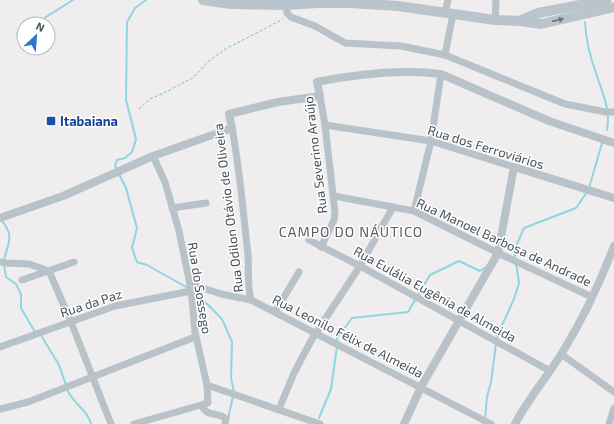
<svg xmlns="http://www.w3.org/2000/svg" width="614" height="424" viewBox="0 0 614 424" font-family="'Exo 2',sans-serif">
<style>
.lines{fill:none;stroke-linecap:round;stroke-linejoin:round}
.stream{stroke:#90d5e2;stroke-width:2}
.path{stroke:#7ac49c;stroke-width:1;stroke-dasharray:3 2;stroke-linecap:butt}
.minor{stroke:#b9c2c8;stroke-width:7}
.tertiary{stroke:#b9c2c8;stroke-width:8}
.secondary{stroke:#bac4cd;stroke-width:10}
.oneway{fill:#6a747b}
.transit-dot{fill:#1a4fb4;stroke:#fff;stroke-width:1.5}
.labels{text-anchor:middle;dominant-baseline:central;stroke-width:3;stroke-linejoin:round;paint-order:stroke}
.transit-label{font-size:13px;font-weight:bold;fill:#164399;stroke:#fff;text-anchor:start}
.street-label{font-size:13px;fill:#475158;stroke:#fff}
.neighbourhood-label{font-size:14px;letter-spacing:1px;fill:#5a5d61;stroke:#fff}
</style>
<rect width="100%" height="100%" fill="#efeded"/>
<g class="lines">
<g class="stream">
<path d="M585,22C586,40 590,57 596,73C602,92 611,110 607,130"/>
<polyline points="35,24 73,0"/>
<polyline points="17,34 24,30"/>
<polyline points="117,169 115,166 117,160 125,158 132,152 136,139 126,100 127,22 135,8 146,0"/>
<polyline points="119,174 126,188 137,228 132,248 137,262 147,265 188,288"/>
<polyline points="589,188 602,143"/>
<path d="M3,222C15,238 7,244 4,261"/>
<polyline points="515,259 514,251 524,228 576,208 587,192"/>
<polyline points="4,265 6,277 16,284 21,294 21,308 35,332"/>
<polyline points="194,291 222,319 232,342 231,378 234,392"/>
<polyline points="42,337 59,365 66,385"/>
<polyline points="497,340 498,334 514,299 519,283 516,263"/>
<polyline points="337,342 337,338 352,318 408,312 430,275 459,261 480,271 486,267"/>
<path d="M67,389C72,403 88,410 91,424"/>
<polyline points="319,418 331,389 337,346"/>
<polyline points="228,419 233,396"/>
<polyline points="485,419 487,397 491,382 496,344"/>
</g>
<polyline class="path" points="139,109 150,99 166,92 194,77 210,60 227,48 245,39 283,19"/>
<g class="minor">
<polyline points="286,5 287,13 291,17 315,26 345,43 401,46 445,55 565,104 606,112 614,112"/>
<polyline points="445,13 448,0"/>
<polyline points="495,20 496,0"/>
<polyline points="445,55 453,14"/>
<polyline points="320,96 325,125 335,212 334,220 321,247"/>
<polyline points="325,125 431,141 514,167"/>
<path d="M232,128C240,170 243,212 248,254C249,269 247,285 251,300"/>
<polyline points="334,196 414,211 498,253 592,297"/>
<polyline points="172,208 206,203"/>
<polyline points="414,211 431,141 441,74"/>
<polyline points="309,240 360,266 550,371"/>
<polyline points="0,262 5,263 29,264 49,271 71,322 111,424"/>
<polyline points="22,280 74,262"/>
<polyline points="190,284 221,294 251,300 491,424"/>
<polyline points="275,312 299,272"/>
<polyline points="0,347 115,306 191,291"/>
<polyline points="561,354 614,392"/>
<polyline points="207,385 320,424"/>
<path d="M202,405C206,418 219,411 226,419L225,424"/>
<polyline points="0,409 28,402 195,337"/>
<polyline points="279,409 294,373 312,339 360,266 393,207"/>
<polyline points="134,424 208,403 207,385 195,332 191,289 179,231 165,182 153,156"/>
<polyline points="609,424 614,408"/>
</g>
<g class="tertiary">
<path d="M0,218L63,196L153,156L232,128L229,114L278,102L320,96L317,82C358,74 400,69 441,74L549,121L614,143"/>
<polyline points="404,424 421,387 498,253 514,167 614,198"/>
<path d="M515,424C528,399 547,377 562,353C583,319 600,283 614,246"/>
</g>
<g class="secondary">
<polyline points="203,0 231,4 286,5 318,3 350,3 398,6 495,20 520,21 541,24 614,7"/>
<polyline points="521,20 538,13 606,0"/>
</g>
</g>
<defs><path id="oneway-solid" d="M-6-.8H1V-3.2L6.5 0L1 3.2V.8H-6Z"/></defs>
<use class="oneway" href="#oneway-solid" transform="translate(558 20) rotate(-13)"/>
<rect class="transit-dot" x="46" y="116" width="10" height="10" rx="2"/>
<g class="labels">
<g class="transit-label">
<text x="60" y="121">Itabaiana</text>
</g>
<g class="street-label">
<text transform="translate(486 147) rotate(17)">Rua dos Ferroviários</text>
<text transform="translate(315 155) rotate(-97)">Rua Severino Araújo</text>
<text transform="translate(228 208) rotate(-97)">Rua Odilon Otávio de Oliveira</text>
<text transform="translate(504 242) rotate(25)">Rua Manoel Barbosa de Andrade</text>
<text transform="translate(200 288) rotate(81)">Rua do Sossego</text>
<text transform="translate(435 294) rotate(29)">Rua Eulália Eugênia de Almeida</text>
<text transform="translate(91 303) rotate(-18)">Rua da Paz</text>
<text transform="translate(348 336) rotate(27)">Rua Leonilo Félix de Almeida</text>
</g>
<g class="neighbourhood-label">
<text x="351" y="231">CAMPO DO NÁUTICO</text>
</g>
</g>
<g transform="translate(36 36) rotate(26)"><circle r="19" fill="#ffffff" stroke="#b5b9bc"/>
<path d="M0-3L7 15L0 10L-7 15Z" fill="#2a79cb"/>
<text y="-6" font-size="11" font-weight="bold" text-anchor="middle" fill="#475158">N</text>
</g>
</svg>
